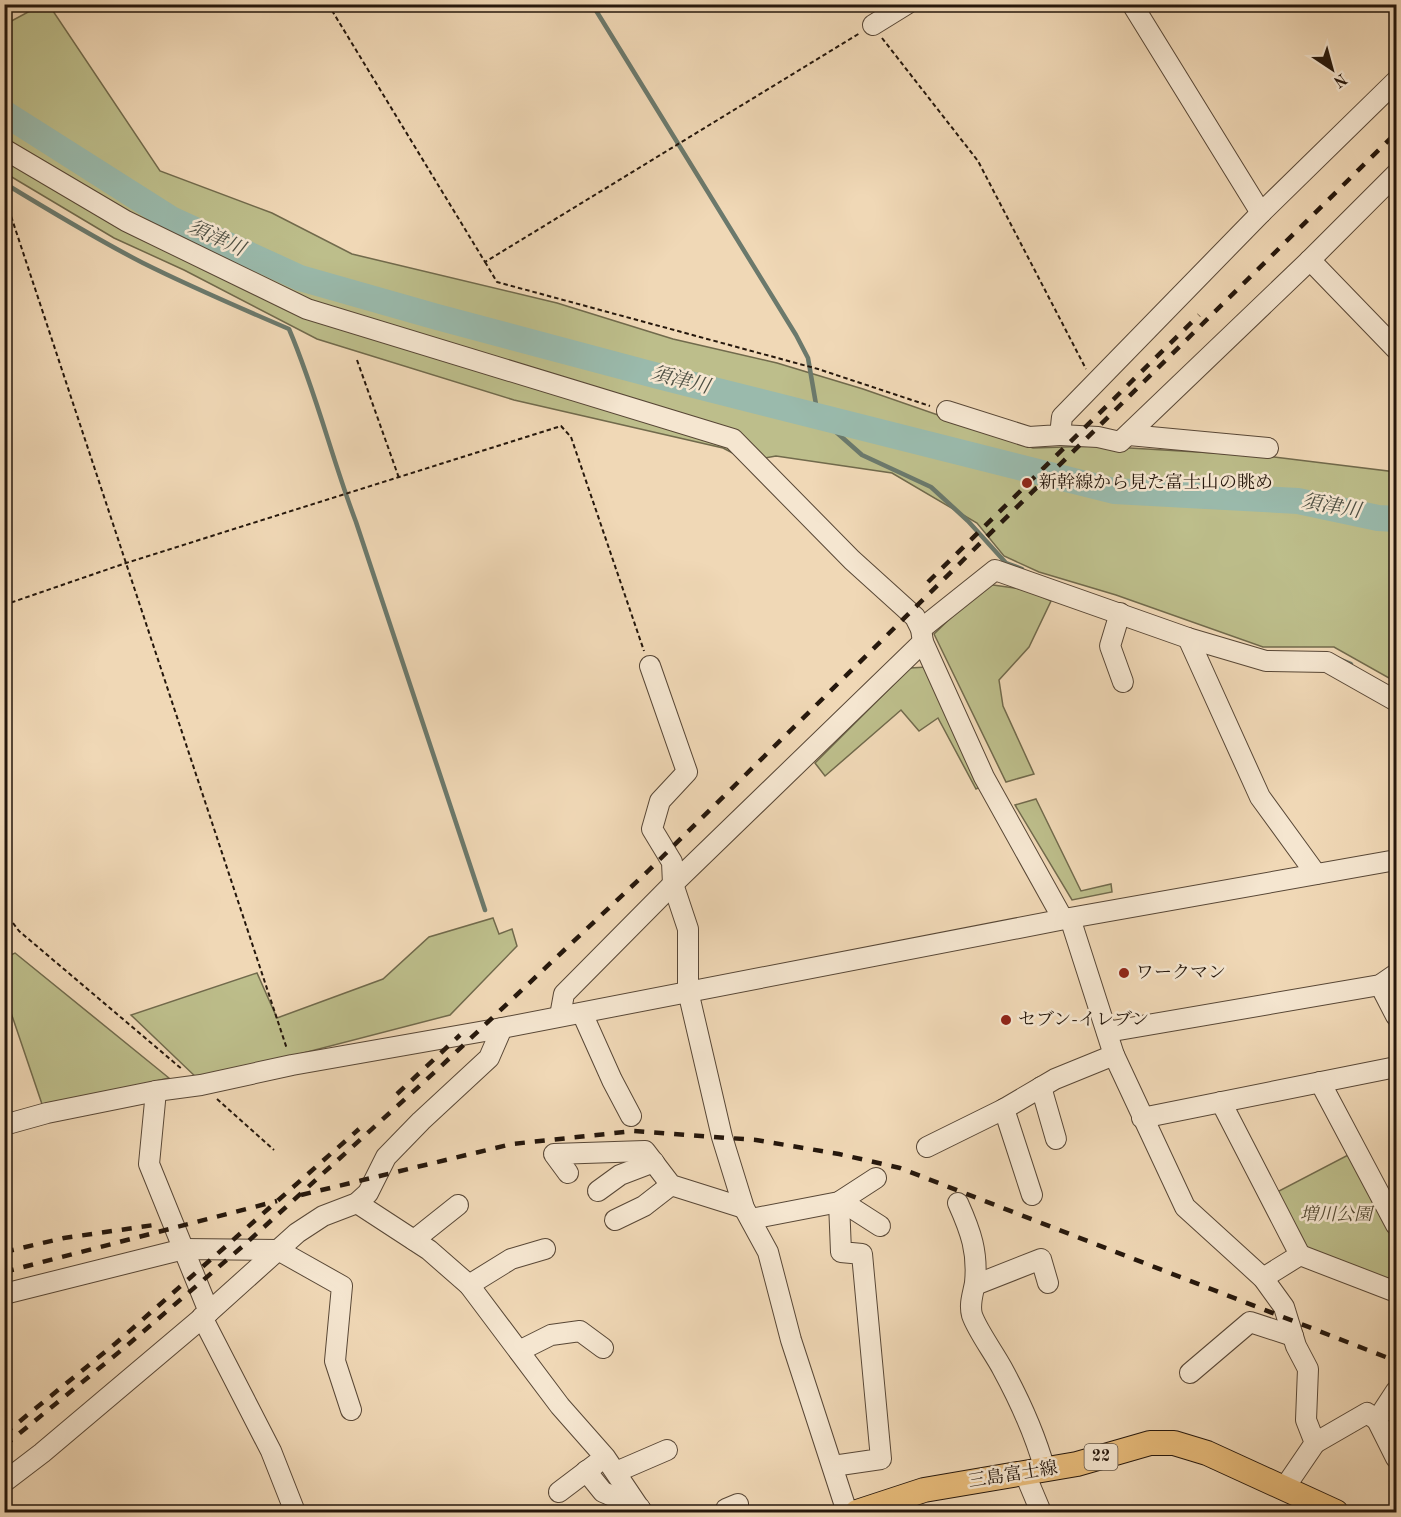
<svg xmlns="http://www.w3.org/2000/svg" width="1401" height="1517" viewBox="0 0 1401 1517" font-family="'Old Standard TT','Noto Serif JP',serif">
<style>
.green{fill:#bdbe8b;stroke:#716a4c;stroke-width:1.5}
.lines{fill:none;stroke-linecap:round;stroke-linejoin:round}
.stream{stroke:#6b796c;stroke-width:4.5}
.river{stroke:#9abaac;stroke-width:26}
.minor-casing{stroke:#584736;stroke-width:22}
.major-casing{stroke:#25170c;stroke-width:26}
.path{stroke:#25170c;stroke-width:2;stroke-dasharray:4.5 3;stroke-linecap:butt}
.minor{stroke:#f5e6d0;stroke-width:20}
.major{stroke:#e8bc7b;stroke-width:24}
.rail{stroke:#25170c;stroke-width:4.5;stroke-dasharray:10 10;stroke-linecap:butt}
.poi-dot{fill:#8f2418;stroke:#f5e6d0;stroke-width:2}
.labels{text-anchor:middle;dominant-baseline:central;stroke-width:5;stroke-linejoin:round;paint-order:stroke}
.shield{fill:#f5e6d0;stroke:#635547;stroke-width:1.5}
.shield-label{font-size:16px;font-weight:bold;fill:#25170c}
.poi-label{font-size:18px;fill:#25170c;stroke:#f5e6d0;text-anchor:start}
.park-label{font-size:18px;font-style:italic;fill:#534932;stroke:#f5e6d0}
.street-label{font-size:18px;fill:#25170c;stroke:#f5e6d0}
.water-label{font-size:20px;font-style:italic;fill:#4e5044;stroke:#f5e6d0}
</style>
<rect width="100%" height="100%" fill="#f0d8b6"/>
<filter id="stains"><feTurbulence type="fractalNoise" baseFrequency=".00333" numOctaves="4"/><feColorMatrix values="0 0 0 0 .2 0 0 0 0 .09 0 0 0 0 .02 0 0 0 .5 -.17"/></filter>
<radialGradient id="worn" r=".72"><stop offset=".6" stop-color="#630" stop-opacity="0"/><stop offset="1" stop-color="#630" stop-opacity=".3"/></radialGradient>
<g class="green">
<polygon points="41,5 49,5 160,171 272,213 352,254 557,303 673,339 777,363 863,389 1033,448 1096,446 1265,456 1396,472 1396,682 1334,647 1263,647 1116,595 1039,572 1004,556 977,523 892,473 776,456 748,461 723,448 514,400 317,339 184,270 114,238 5,173 4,25"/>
<polygon points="986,584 1028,590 1051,601 1029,647 999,680 1003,706 1034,774 1006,782 934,634"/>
<polygon points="927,667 982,786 976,789 938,718 919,731 901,710 825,776 815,763 910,668"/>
<polygon points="1036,799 1081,891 1111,884 1112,892 1072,900 1015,805"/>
<polygon points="493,918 499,934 512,929 517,946 450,1015 199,1080 131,1015 257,973 277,1018 383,979 429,937"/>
<polygon points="15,953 169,1078 43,1107 5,995 4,958"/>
<polygon points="1350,1154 1396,1244 1396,1282 1307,1249 1277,1192"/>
</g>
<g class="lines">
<g class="stream">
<polyline points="592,4 796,335 808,358 818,416 862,455 931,487 968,521 1006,563 1022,569"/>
<path d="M4,183C50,211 96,239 143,263C191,287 240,308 289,329C316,392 332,459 356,522L485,910"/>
<polyline points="1334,657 1351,664"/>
</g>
<polyline class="river" points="4,113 171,219 300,278 437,317 658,376 1114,491 1298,501 1378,518 1396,519"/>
<g class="minor-casing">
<g id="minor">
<polyline points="1132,4 1261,213"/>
<polyline points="873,25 907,4"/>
<polyline points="4,149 126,221 307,309 733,439 852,560 915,617 921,629 923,642 984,777 1063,919"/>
<polyline points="1310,260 1396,349"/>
<polyline points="947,411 1029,437 1060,435 1062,417 1261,213 1396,81"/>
<polyline points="1060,435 1098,437 1120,442 1310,260 1396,174"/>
<polyline points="1129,435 1268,448"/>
<polyline points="1120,613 1110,646 1123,682"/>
<polyline points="921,629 995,570 1188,638 1266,661 1327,662 1396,701"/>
<polyline points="1188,638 1260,797 1316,874"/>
<polyline points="650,666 687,772 660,801 652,829 672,862 673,884 688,929 688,991 722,1137 744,1208 768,1252 791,1340 847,1512"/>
<polyline points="1070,918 1114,1055 1185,1207 1263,1278 1284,1307 1296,1346 1308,1369 1306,1420 1315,1443 1285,1487"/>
<polyline points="1380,985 1396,1016"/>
<polyline points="582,1013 612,1080 631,1116"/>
<polyline points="560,1016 564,994 673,884 923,642"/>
<polyline points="1107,1032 1380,985 1396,974"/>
<polyline points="1320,1082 1396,1225"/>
<polyline points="1041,1087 1056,1139"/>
<polyline points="156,1091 149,1164 209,1312"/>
<polyline points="1221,1102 1300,1255"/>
<polyline points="1004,1109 1032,1195"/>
<polyline points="1142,1118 1396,1067"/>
<polyline points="4,1125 47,1113 156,1091 201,1085 292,1065 502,1028 1070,918 1396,860"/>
<polyline points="927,1147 1004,1109 1055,1079 1114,1055"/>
<polyline points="568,1173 554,1154 645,1151 671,1185 744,1208"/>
<polyline points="598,1191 620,1175 654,1162"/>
<polyline points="841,1201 880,1226"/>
<polyline points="357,1203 429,1250 469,1285 560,1406 605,1457 642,1512"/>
<path d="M958,1203C971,1232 978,1252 975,1283C973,1294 969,1304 972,1315C977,1330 994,1353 1002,1368C1020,1401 1035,1434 1045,1470"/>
<polyline points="751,1219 839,1202 876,1178"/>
<polyline points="615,1220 644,1206 671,1185"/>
<polyline points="414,1240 458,1205"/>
<polyline points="1263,1278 1300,1255 1396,1292"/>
<polyline points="469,1285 511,1259 545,1249"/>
<polyline points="975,1285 1041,1259 1048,1283"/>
<polyline points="4,1294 184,1249 278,1250 342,1286 335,1361 351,1410"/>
<polyline points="202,1317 271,1451 295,1512"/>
<polyline points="519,1351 551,1335 580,1331 603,1348"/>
<polyline points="1190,1373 1250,1322 1293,1336"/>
<polyline points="1396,1391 1377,1420 1396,1458"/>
<polyline points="1315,1443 1367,1413 1377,1420"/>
<polyline points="833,1466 881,1459 862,1254 841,1252 839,1202"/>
<polyline points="586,1471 603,1492 640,1508"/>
<polyline points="616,1472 667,1450"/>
<polyline points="1025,1474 1041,1512"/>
<polyline points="4,1482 42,1453 209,1312 297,1233 323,1216 357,1203 368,1193 386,1157 421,1121 489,1058 502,1028"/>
<polyline points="559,1492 596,1464"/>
<polyline points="727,1512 726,1509 738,1504"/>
</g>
</g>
<g class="major-casing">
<polyline id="major" points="857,1512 924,1490 1077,1464 1150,1443 1174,1443 1207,1453 1336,1512"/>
</g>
<g class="path">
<polyline points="328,4 485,262 860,33"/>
<polyline points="860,4 864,11"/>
<polyline points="4,13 18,4"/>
<polyline points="882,38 978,161 1086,369"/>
<polyline points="4,204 8,207 287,1049"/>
<polyline points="485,262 497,282 818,369 930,406"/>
<polyline points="357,360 399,478"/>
<polyline points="4,605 126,563 561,426 571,437 644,651"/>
<polyline points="4,911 19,931 183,1070"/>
<polyline points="217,1099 274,1150"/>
</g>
<use href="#minor" class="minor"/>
<use href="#major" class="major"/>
<g class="rail">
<polyline points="928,582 1199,315"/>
<polyline points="397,1094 460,1035"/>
<polyline points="301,1195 512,1144 634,1131 756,1140 839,1154 900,1168 1396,1361"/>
<polyline points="4,1252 64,1238 161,1224"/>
<polyline points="4,1272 277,1201"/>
<polyline points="4,1434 116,1343 359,1129"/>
<polyline points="4,1446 124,1348 243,1246 437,1070 647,872 1396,133"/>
</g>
</g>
<g class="poi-dot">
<circle cx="1027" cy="483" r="6"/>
<circle cx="1124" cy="973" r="6"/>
<circle cx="1006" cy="1020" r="6"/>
</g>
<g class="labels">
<rect class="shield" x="1084.5" y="1444" width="33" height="26" rx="4.5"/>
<g class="shield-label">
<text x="1101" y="1457">22</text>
</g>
<g class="poi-label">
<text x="1039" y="483">新幹線から見た富士山の眺め</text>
<text x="1136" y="973">ワークマン</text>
<text x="1018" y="1020">セブン-イレブン</text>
</g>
<g class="park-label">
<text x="1336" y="1215">増川公園</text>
</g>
<g class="street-label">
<text transform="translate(1013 1475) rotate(-9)">三島富士線</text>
</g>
<g class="water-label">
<text transform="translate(216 239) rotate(24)">須津川</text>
<text transform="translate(680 381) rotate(14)">須津川</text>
<text transform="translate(1331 507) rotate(10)">須津川</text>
</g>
</g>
<rect width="1401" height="1517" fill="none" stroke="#f0d8b6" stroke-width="24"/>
<rect x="6" y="6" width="1389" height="1505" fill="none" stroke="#25170c" stroke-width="3"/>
<rect x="12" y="12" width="1377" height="1493" fill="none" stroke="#25170c" stroke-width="1.5"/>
<g transform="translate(1332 69) rotate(144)" stroke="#f5e6d0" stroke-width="4.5" paint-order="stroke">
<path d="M0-4.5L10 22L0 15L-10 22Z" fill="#25170c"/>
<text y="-9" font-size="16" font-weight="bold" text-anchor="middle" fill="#25170c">N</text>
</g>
<rect width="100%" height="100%" filter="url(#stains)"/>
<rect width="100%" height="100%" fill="url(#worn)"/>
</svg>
